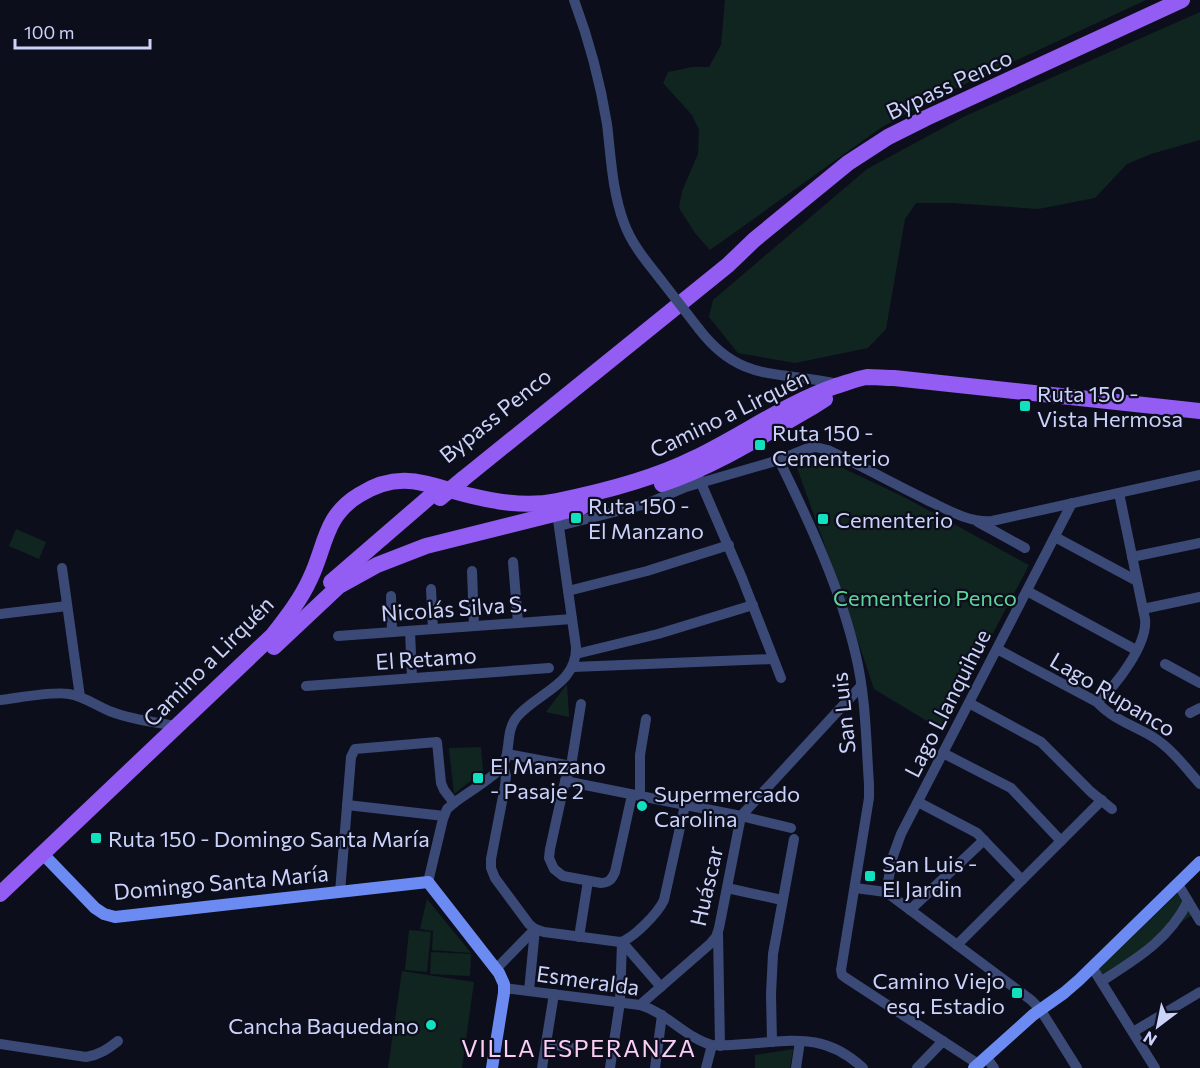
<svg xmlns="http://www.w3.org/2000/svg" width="1200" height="1068" viewBox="0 0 1200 1068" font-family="Commissioner,sans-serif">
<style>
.green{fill:#10251f}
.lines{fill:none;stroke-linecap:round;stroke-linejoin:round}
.street{stroke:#3b4977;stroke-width:10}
.secondary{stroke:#6b8bf3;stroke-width:12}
.primary{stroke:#935cf2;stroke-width:16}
.street-bridge{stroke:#3b4977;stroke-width:10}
.primary-bridge{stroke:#935cf2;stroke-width:16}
.poi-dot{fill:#12e1c0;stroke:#0d0e1c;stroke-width:2}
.labels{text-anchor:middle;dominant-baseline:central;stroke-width:4.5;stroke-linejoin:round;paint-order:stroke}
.street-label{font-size:22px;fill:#ccd3fb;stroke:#0d0e1c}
.poi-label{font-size:22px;fill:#ccd3fb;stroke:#0d0e1c;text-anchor:start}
.park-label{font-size:22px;fill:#5fd498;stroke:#0d0e1c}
.neighbourhood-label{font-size:24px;letter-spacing:1.5px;fill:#fbcef6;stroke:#0d0e1c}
</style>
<rect width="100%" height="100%" fill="#0d0e1c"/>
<g class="green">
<polygon points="725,0 1146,0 944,94 882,127 710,250 695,233 679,208 682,191 698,154 699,130 692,115 663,83 668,72 692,67 709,67 721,45"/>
<polygon points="1200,12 1200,140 1151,154 1127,164 1095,198 1038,209 951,203 916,203 905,219 886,329 868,348 795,363 738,353 709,317 713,300 867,169 963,117"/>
<polygon points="828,461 904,497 1029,565 942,730 874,689 843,596 797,468"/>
<polygon points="16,529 46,542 39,559 9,546"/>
<polygon points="567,684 569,717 546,712"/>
<polygon points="481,747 483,771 454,794 449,748"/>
<polygon points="1179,892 1192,915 1103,976 1098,970"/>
<polygon points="427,899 471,953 432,950 433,931 420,929"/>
<polygon points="409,930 431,932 427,972 405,970"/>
<polygon points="431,952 471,954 470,976 430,974"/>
<polygon points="402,971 474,982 462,1068 388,1068"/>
<polygon points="793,1049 790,1068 755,1068 755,1055"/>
</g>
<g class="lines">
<g class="street">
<path d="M574,0C589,40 600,81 607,124C611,157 612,191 624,223C632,245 647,262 661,280"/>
<path d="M699,329C741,384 779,370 838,384"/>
<path d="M779,460C809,521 841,590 856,656C866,698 866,742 869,784V798L841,970L842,975L846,978L978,1064"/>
<polyline points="698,476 742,578 781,678"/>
<polyline points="978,522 1025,548"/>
<path d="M559,526L646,504L686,487L779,460L806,449L815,447L828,450C862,466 894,484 927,500C948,510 969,523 992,521L1200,475"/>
<polyline points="1055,537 1137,581"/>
<polyline points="1132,557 1200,543"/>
<polyline points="513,562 518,623"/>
<polyline points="62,568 80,697"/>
<polyline points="472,571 474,626"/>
<polyline points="431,589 433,629"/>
<polyline points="568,591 647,571 729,545"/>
<polyline points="1027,591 1136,650"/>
<polyline points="391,596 392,632"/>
<polyline points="1143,609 1200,597"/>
<polyline points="0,614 67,606"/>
<polyline points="410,631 412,678"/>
<polyline points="338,636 572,619"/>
<path d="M997,649L1097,702C1112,719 1135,726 1153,737C1172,749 1186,768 1200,784"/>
<polyline points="576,654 658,634 753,605"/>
<polyline points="1165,664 1200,683"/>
<polyline points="573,667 773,659"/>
<polyline points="306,686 549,668"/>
<path d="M0,700C18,698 52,691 69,694C84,696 98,707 112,712C133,720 154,722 176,726"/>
<path d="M1097,702C1116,686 1148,644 1145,619L1119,493"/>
<polyline points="969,703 1041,742 1091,792 1112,809"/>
<path d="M581,704L571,766L565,781L550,849L549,858L554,869L563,876L601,883C609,883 612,879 615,872L632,795"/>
<polyline points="1190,713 1200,708"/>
<polyline points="943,753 1011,788 1061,841"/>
<polyline points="507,754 571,766"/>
<path d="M503,765L506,776L505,786L491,859V868L495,878L529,924L535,929L544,932L620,942C633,939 658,913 664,900L685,805"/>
<polyline points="565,781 741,816 791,828"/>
<polyline points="640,796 640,755 646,719"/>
<polyline points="918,802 977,833 1022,880"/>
<polyline points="347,805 444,816"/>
<polyline points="741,816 861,686"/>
<path d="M428,882L443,819L447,809L454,803C467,793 488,781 499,770C513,755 504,734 516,718C536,693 577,685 576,647L558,520"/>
<polyline points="1178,884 1200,921"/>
<polyline points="727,888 782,900"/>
<polyline points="855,888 886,892 1031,1000 1040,1009 1077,1068"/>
<polyline points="340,892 351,757 355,749 437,742 441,783 444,790 454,803"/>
<polyline points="886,892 893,856 901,834 1072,503"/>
<polyline points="910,910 984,840"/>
<polyline points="718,933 720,1046"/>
<polyline points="579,937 588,881"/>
<polyline points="622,942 661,987"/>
<polyline points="957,945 1102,800"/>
<polyline points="1092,967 1155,1068"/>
<polyline points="496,969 535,929"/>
<path d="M1102,981C1136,959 1169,940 1188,901"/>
<path d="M504,988L640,1005C667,1013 686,1038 712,1045C723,1046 734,1045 745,1044C793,1041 824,1032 863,1068"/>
<polyline points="529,991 535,929"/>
<polyline points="640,1005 710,944 716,937 719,928 741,816"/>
<polyline points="1133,1032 1200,992"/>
<polyline points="772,1042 771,994 773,954 794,839"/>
<polyline points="546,1043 573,1048"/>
<path d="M0,1044L86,1057C99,1055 108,1049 118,1041"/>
<polyline points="986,1057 994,1068"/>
<polyline points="542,1068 554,994"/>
<polyline points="610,1068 620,1002 622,942"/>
<polyline points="655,1068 662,1015"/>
<polyline points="706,1068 712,1045"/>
<polyline points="796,1068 800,1041"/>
<polyline points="917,1068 943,1041"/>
</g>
<g class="secondary">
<polyline points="42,853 95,908 104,914 115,917 428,882 499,973 504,984 504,993 492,1068"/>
<polyline points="974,1068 1033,1015 1064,993 1079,980 1200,862"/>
</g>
<g class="primary">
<polyline points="463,479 728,265 754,240 848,163 888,137 926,118 1182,0"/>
<path d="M662,484C716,466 765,434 814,406L825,399"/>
<polyline points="331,582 433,494"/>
<polyline points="274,647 339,586 377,565 426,546 582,507"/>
<path d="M0,894L273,635C287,617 301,599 310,579C326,546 324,516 359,495C402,468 429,486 472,496C500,503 529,507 557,501C602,492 655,478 695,458C743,435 786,403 836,386C846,383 856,379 867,377C876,377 885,378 894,378L1200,411"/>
</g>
<polyline class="street-bridge" points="661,280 699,329"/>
<polyline class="primary-bridge" points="440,498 463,479"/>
</g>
<g class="poi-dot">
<rect x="1019" y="400" width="12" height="12" rx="3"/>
<rect x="754" y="439" width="12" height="12" rx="3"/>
<rect x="570" y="512" width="12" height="12" rx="3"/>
<rect x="817" y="513" width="12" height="12" rx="3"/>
<rect x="472" y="772" width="12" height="12" rx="3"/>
<circle cx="642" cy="806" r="6"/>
<rect x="90" y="832" width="12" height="12" rx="3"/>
<rect x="864" y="870" width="12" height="12" rx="3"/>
<rect x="1011" y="987" width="12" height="12" rx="3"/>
<circle cx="431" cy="1025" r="6"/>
</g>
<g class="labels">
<g class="street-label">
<text transform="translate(949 84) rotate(-25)">Bypass Penco</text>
<text transform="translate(729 413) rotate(-26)">Camino a Lirquén</text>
<text transform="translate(495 415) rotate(-39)">Bypass Penco</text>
<text transform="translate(454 608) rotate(-4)">Nicolás Silva S.</text>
<text transform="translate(426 658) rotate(-4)">El Retamo</text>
<text transform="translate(208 661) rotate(-45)">Camino a Lirquén</text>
<text transform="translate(1113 694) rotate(31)">Lago Rupanco</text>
<text transform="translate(947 703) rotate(-63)">Lago Llanquihue</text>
<text transform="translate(843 713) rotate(-96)">San Luis</text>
<text transform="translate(221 882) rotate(-5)">Domingo Santa María</text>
<text transform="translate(706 886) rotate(-77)">Huáscar</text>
<text transform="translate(588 980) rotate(8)">Esmeralda</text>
</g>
<g class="poi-label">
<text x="1037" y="393">Ruta 150 -<tspan x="1037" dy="25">Vista Hermosa</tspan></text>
<text x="772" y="432">Ruta 150 -<tspan x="772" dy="25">Cementerio</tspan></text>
<text x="588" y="505">Ruta 150 -<tspan x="588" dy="25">El Manzano</tspan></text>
<text x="835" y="519">Cementerio</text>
<text x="490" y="765">El Manzano<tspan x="490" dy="25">- Pasaje 2</tspan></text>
<text x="654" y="793">Supermercado<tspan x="654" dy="25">Carolina</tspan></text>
<text x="108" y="838">Ruta 150 - Domingo Santa María</text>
<text x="882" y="863">San Luis -<tspan x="882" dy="25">El Jardin</tspan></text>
<text x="1005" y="980" text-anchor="end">Camino Viejo<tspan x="1005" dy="25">esq. Estadio</tspan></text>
<text x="419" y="1025" text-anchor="end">Cancha Baquedano</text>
</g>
<g class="park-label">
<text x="925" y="597">Cementerio Penco</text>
</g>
<g class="neighbourhood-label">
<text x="579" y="1047">VILLA ESPERANZA</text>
</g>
</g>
<g transform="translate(1158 1026) rotate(212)" stroke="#0d0e1c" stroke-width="4.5" paint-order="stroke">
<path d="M0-4.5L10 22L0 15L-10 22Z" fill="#ccd3fb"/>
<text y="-9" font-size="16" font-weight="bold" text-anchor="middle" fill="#ccd3fb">N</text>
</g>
<path d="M15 39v9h135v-9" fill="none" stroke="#ccd3fb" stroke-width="3"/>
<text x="24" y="39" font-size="18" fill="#ccd3fb" stroke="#0d0e1c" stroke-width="4.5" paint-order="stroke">100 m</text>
</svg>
